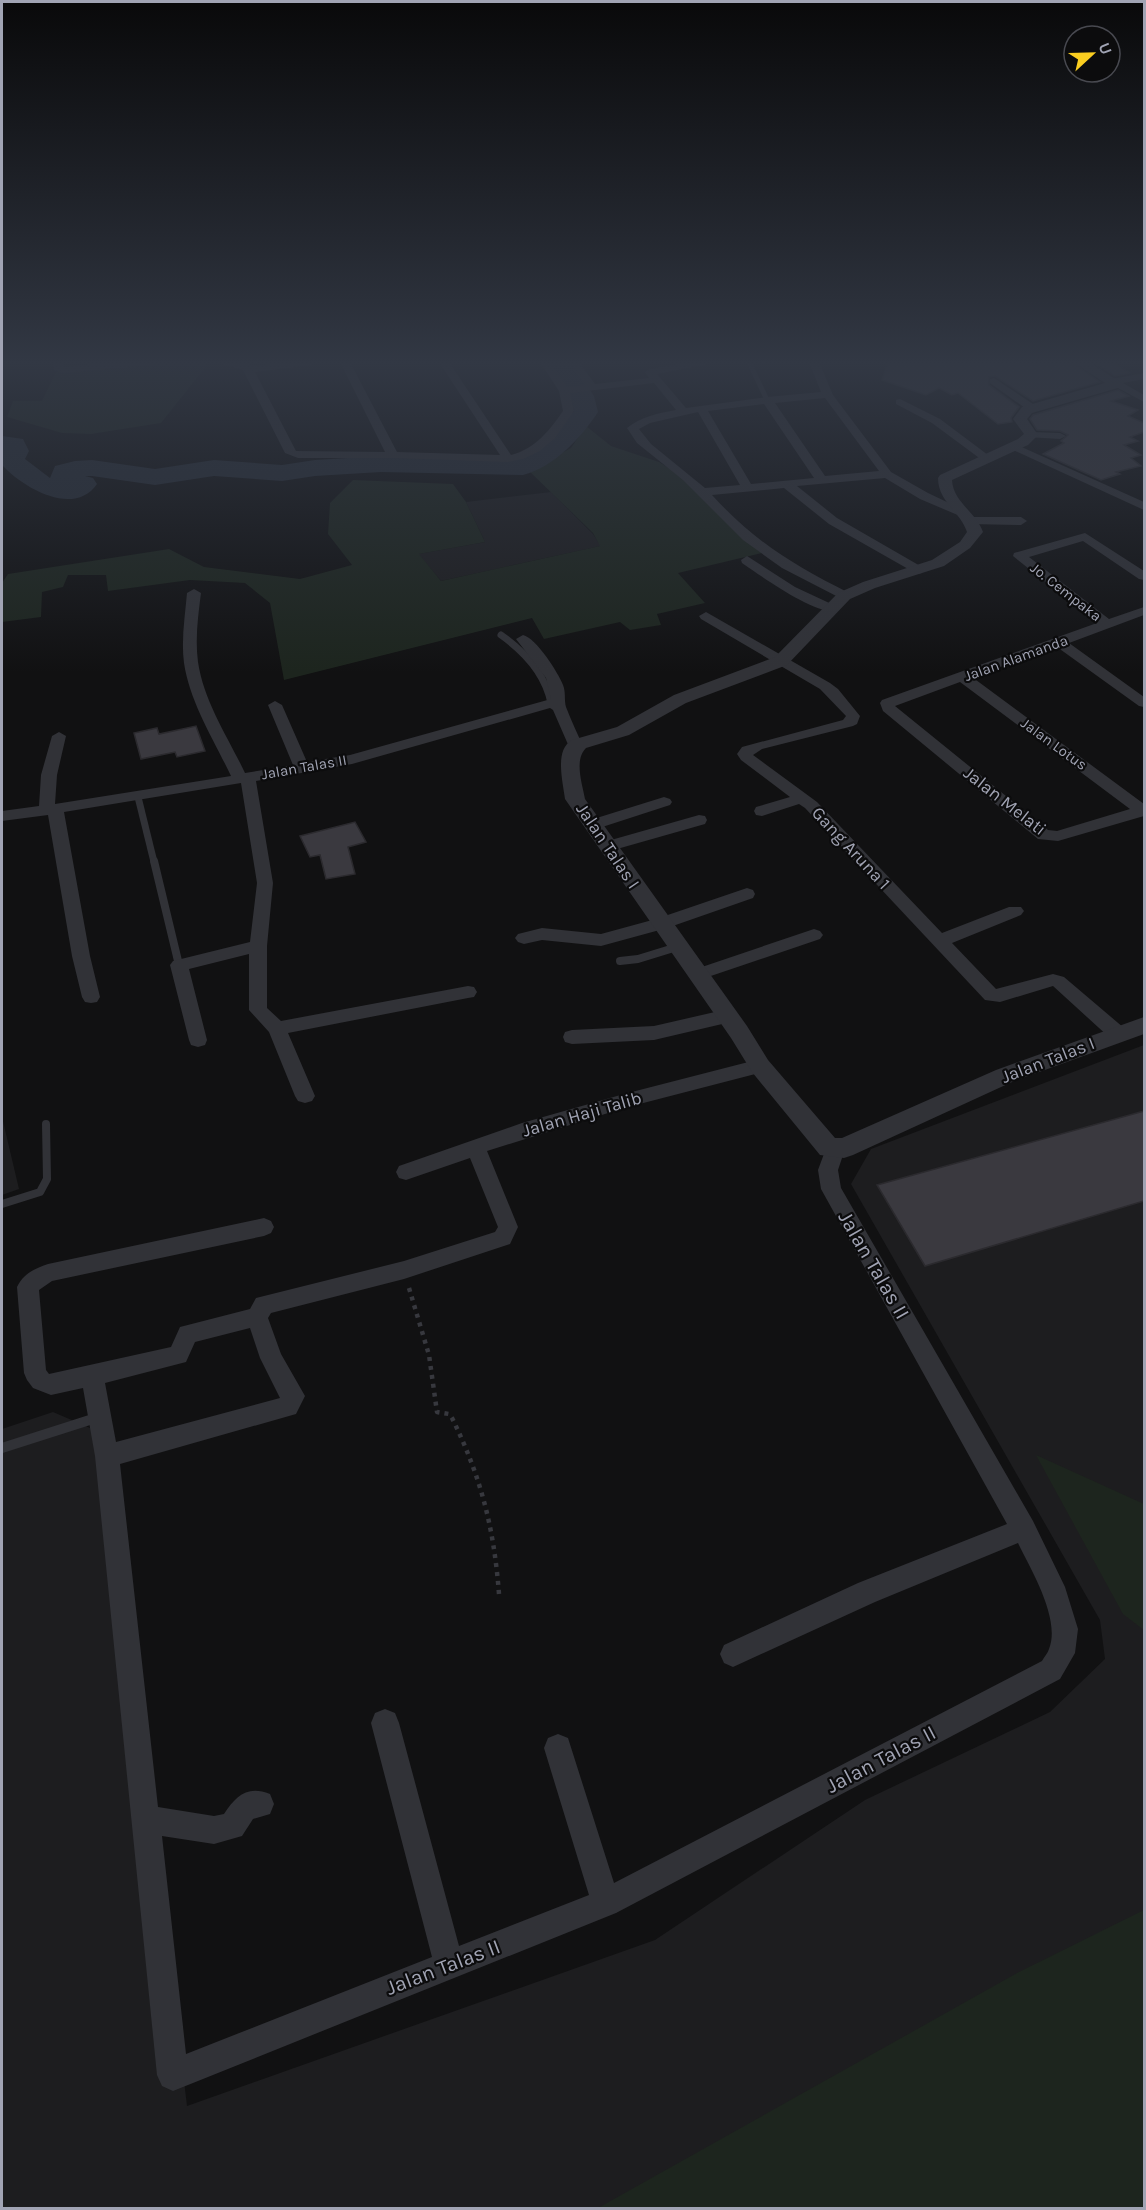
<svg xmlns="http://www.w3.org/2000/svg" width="1146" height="2210" viewBox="0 0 1146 2210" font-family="Karla,sans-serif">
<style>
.built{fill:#1d1d1f}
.green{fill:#1d251e}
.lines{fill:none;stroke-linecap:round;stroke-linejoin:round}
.river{fill:#272d36;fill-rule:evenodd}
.building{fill:#3a393f;stroke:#2b2a2e;stroke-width:1.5}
.path{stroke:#37383e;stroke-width:4.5;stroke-dasharray:4 5;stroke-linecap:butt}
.service-far3{stroke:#313237;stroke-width:5}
.service-far2{stroke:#313237;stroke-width:7}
.service-far1{stroke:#313237;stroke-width:8}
.service{stroke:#313237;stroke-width:10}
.minor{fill:#313237;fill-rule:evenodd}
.tertiary{fill:#313237;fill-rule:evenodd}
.labels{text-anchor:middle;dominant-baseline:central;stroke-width:4.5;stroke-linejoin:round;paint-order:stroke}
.far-street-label{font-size:15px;fill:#a1a4b4;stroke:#0c0c0d}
.street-label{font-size:18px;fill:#a1a4b4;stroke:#0c0c0d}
.near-street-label{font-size:21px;fill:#a1a4b4;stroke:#0c0c0d}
</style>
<rect width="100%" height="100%" fill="#111112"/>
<g class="built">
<polygon points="551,492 593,534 601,546 441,581 418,554 485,542 466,502"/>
<polygon points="1144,1045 1144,2208 2,2208 2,1429 53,1412 109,1436 187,2106 655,1940 865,1800 1050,1712 1105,1659 1100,1620 851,1184 871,1149"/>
<polygon points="2,1117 19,1189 2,1195"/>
</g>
<g class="green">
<polygon points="178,362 208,364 161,423 91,434 62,433 7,417 13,401 42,401 56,372"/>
<polygon points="586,426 611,446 659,462 678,474 762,553 678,573 705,603 657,614 661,625 630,630 620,622 544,639 532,618 284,680 270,603 245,583 190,580 108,591 106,575 68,575 63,587 42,592 41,617 2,622 2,583 8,574 169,549 204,567 300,579 352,565 328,534 330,503 353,480 453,484 466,502 485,542 419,554 441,581 600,546 593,533 529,471 571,448"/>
<polygon points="1036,1455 1144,1504 1144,1630 1123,1614"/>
<polygon points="1144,1910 1144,2208 598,2208 1019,1972"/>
</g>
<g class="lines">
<path class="river" d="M548,362H571L594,396L598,412C581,438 554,467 523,475L381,472L315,476L282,481L214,476L155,485L92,476H85L93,478L97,484C74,518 22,487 2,465V436L23,439L29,451L25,459L50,478L55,466L75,461L92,460L155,469L214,460L282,465L315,460L381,456L517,459L553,436L574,411L570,396Z"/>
</g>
<g class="building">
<polygon points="888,362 1071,362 1100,382 1033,401 995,376 989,377 989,385 1019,407 1011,418 1012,422 998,424 958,393 952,395 939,388 926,395 882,380"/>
<polygon points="1094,362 1111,362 1130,373 1115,376"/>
<polygon points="1118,390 1129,396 1111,401 1138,410 1128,416 1144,423 1144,432 1130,437 1138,441 1124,445 1141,455 1131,458 1141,466 1116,472 1120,474 1101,480 1043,454 1064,443 1061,441 1068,435 1060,431 1037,430 1030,419 1033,415"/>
<polygon points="196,726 205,751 177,757 175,752 141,759 134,733 157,728 159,734"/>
<polygon points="355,822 366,842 348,847 355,874 326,879 320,855 310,857 300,836"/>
<polygon points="1144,1111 1144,1201 925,1266 877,1185"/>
</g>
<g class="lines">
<path class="path" d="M409,1288L429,1355L437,1412L449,1414L452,1418C481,1477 494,1528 499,1594"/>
<polyline class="service-far3" points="749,362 767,400"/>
<g class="service-far2">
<path d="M501,635C525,652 545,673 551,703"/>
<polyline points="138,797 154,862"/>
</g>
<g class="service-far1">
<polyline points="154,861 179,965"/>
<polyline points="620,961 638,959 677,947"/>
<polyline points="2,1204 40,1192 47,1179 46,1124"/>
</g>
<polyline class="service" points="2,1448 99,1417"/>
<g class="minor">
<polygon points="53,362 63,362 64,367 111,362 155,362 150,365 63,373 54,370"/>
<path d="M214,362H238L256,366L283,362H316L311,365L255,372L296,451L385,452L340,362H350L397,452L500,455L439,362H449L511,455C535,449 550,430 563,411L559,391L540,362H550L567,387L585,385L568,362H579L595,384L649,378L645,372L650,369L690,362H718L657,374L686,408L767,397L821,392L809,362H819L833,395L891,472L928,493L970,513L964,517L960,516L920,499L885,478L797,486L837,518L922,567L923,570L922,573L917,574L829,524L784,488L712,495C754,541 793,565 849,593L851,596L849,599L844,600L782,568L743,540L683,480L637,443L627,428C640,417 659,413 676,410L654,383L570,393L574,411L555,438L540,451L523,459L508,462L393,458H298L285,453L243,370ZM825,398L879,471L825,476L775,403ZM764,404L814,478L751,484L708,411ZM698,412L740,485L705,488L651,444L639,429L650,423Z"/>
<polygon points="1144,373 1144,379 1123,383 1144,395 1144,402 1107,382 1112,379"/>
<polygon points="994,378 1036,406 1036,410 1028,410 990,383 990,379"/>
<polygon points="900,399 940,419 992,458 986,461 982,460 932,423 896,404 896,400"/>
<polygon points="1031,432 1060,433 1066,436 1060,439 1027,437 1027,433"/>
<polygon points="1015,444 1144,502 1144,510 1011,449 1011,445"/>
<polygon points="973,517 1021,517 1027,521 1021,525 969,524 967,521"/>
<path d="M1085,533L1144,571V580L1139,579L1083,541L1029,557L1109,619L1144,607V615L1069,643L1144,697V707L1139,706L1057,647L972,677L1144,804V816L1058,841L1038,839L883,711L880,703L882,700L1097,623L1013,556L1014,553ZM960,682L1130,809L1057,831L1048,830L895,706Z"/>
<path d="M747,556L795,587L840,608L838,611C816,616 761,576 742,563L741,560Z"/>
<path d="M194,589L201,593C198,616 195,639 198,662C204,702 228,737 245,773L293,765L268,705L275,701L282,705L307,762L350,755L551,699L546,678L516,639L523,635C536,638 558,672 563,685C566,692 564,700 566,707C571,720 577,733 583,746L580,749H570L553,710L550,708L352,764L256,781L273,883L267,946V1008L281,1021L468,986L474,987L477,992L474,997L468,998L288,1033L315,1096L312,1101L305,1103L298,1101L295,1096L269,1032L249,1010V954L189,969L207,1040L205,1045L198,1047L191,1045L189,1040L170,965L173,961L250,942L257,883L241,783L64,812L90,956L100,997L97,1002L91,1003L85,1002L82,997L72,956L48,815L2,821V811L39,806L41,775L52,736L59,732L66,736L57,775L55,804L231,776C214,740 190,703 184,663C181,640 185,616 187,593Z"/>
<polygon points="706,612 830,683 838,689 860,716 857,724 853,726 762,749 753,755 817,802 942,933 1009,907 1021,907 1024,911 1021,915 952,943 996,989 1053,974 1064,977 1124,1028 1126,1033 1124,1038 1117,1040 1110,1038 1053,986 1000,1002 985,1000 805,808 799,804 762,816 756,815 754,811 756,807 790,797 741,760 737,754 742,747 843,720 846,716 820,689 701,619 699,616"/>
<polygon points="664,797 670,799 672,802 670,805 593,830 585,825 587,821"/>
<polygon points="699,815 705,816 707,820 705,824 610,851 604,850 602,846 604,842"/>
<polygon points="747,888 753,890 755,894 753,898 667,928 601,946 542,940 524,944 518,942 515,938 518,934 542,928 601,934 656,919"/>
<polygon points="814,929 820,931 823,935 820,939 699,980 693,978 690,974 693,970"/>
<polygon points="728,1009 735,1011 737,1016 735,1021 654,1040 572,1044 565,1042 563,1037 565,1032 572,1030 654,1026"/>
<path d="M760,1059L767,1061L770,1066L767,1071L624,1108L487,1151L518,1227L510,1244L404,1279L271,1313L268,1318L281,1354L305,1396L296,1414L120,1464L158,1807L214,1816L224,1814C236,1796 247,1785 270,1794L274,1804L270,1814L253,1819L242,1836L214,1844L162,1836L186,2054L432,1957L371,1723L375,1713L385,1709L395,1713L399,1723L459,1946L589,1895L544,1748L548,1738L558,1734L568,1738L614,1883L1042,1661C1044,1657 1048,1653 1049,1649C1061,1619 1031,1570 1018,1543L875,1602L733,1667L724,1663L720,1654L724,1645L858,1583L1007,1524L821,1189L818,1170L828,1143L835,1141L842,1143L845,1149L838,1170L841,1188L1033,1521L1065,1587L1078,1629L1075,1653L1060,1679L616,1913L173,2091L162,2086L157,2075L95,1456L83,1388L51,1395L33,1388L27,1380L24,1373L17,1287C24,1273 34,1269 48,1264L264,1218L271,1221L274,1227L271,1233L264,1236L52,1281L39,1290L46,1370L49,1374L171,1347L180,1327L250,1309L256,1298L404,1261L495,1232L498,1227L470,1158L406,1180L399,1178L396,1172L399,1166L522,1123L624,1094ZM250,1328L260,1358L280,1398L116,1442L105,1383L186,1362L195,1342Z"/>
</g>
<path class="tertiary" d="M1073,362H1089L1123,384L1121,387L1032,413L1027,419L1038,435L1028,445L952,480C953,502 976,512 983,532L970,548L944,566L875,588L850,599L787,665L686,703L629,735L586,748C574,760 582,783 585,799L747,1026L768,1060L835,1138H842L996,1070L1144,1017V1034L1012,1082L853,1155L844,1158L820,1155L752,1072L731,1038L565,799C563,782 554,750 572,740L617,727L674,695L775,657L838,593L863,582L932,560L960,542L967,532C960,511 938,502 938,478L940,475L1018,439L1024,434L1013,419L1022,407L1105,383Z"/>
</g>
<linearGradient id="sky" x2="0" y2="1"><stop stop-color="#09090a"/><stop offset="0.54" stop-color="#323844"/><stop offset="1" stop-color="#323844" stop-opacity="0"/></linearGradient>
<rect width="1146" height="672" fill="url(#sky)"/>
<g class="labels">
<g class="far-street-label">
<text transform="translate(1066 592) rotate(38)">Jo. Cempaka</text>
<text transform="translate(1016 658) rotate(-20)">Jalan Alamanda</text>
<text transform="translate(1054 744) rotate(36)">Jalan Lotus</text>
<text transform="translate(304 767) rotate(-10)">Jalan Talas II</text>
</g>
<g class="street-label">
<text transform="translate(1005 801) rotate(38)">Jalan Melati</text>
<text transform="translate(608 846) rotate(56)">Jalan Talas I</text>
<text transform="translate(851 848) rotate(47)">Gang Aruna 1</text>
<text transform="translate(1048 1060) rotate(-21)">Jalan Talas I</text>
<text transform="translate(582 1114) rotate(-16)">Jalan Haji Talib</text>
</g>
<g class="near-street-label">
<text transform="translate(874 1265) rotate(60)">Jalan Talas II</text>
<text transform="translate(881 1759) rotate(-28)">Jalan Talas II</text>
<text transform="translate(443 1967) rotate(-21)">Jalan Talas II</text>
</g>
</g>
<rect width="1146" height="2210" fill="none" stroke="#a1a4b4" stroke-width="6"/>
<g transform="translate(1092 54) rotate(68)"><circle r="28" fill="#0c0c0d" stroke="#484950" stroke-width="1.5"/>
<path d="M0-4.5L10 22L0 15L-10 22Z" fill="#fbce20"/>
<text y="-9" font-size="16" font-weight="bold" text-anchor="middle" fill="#a1a4b4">U</text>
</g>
</svg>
